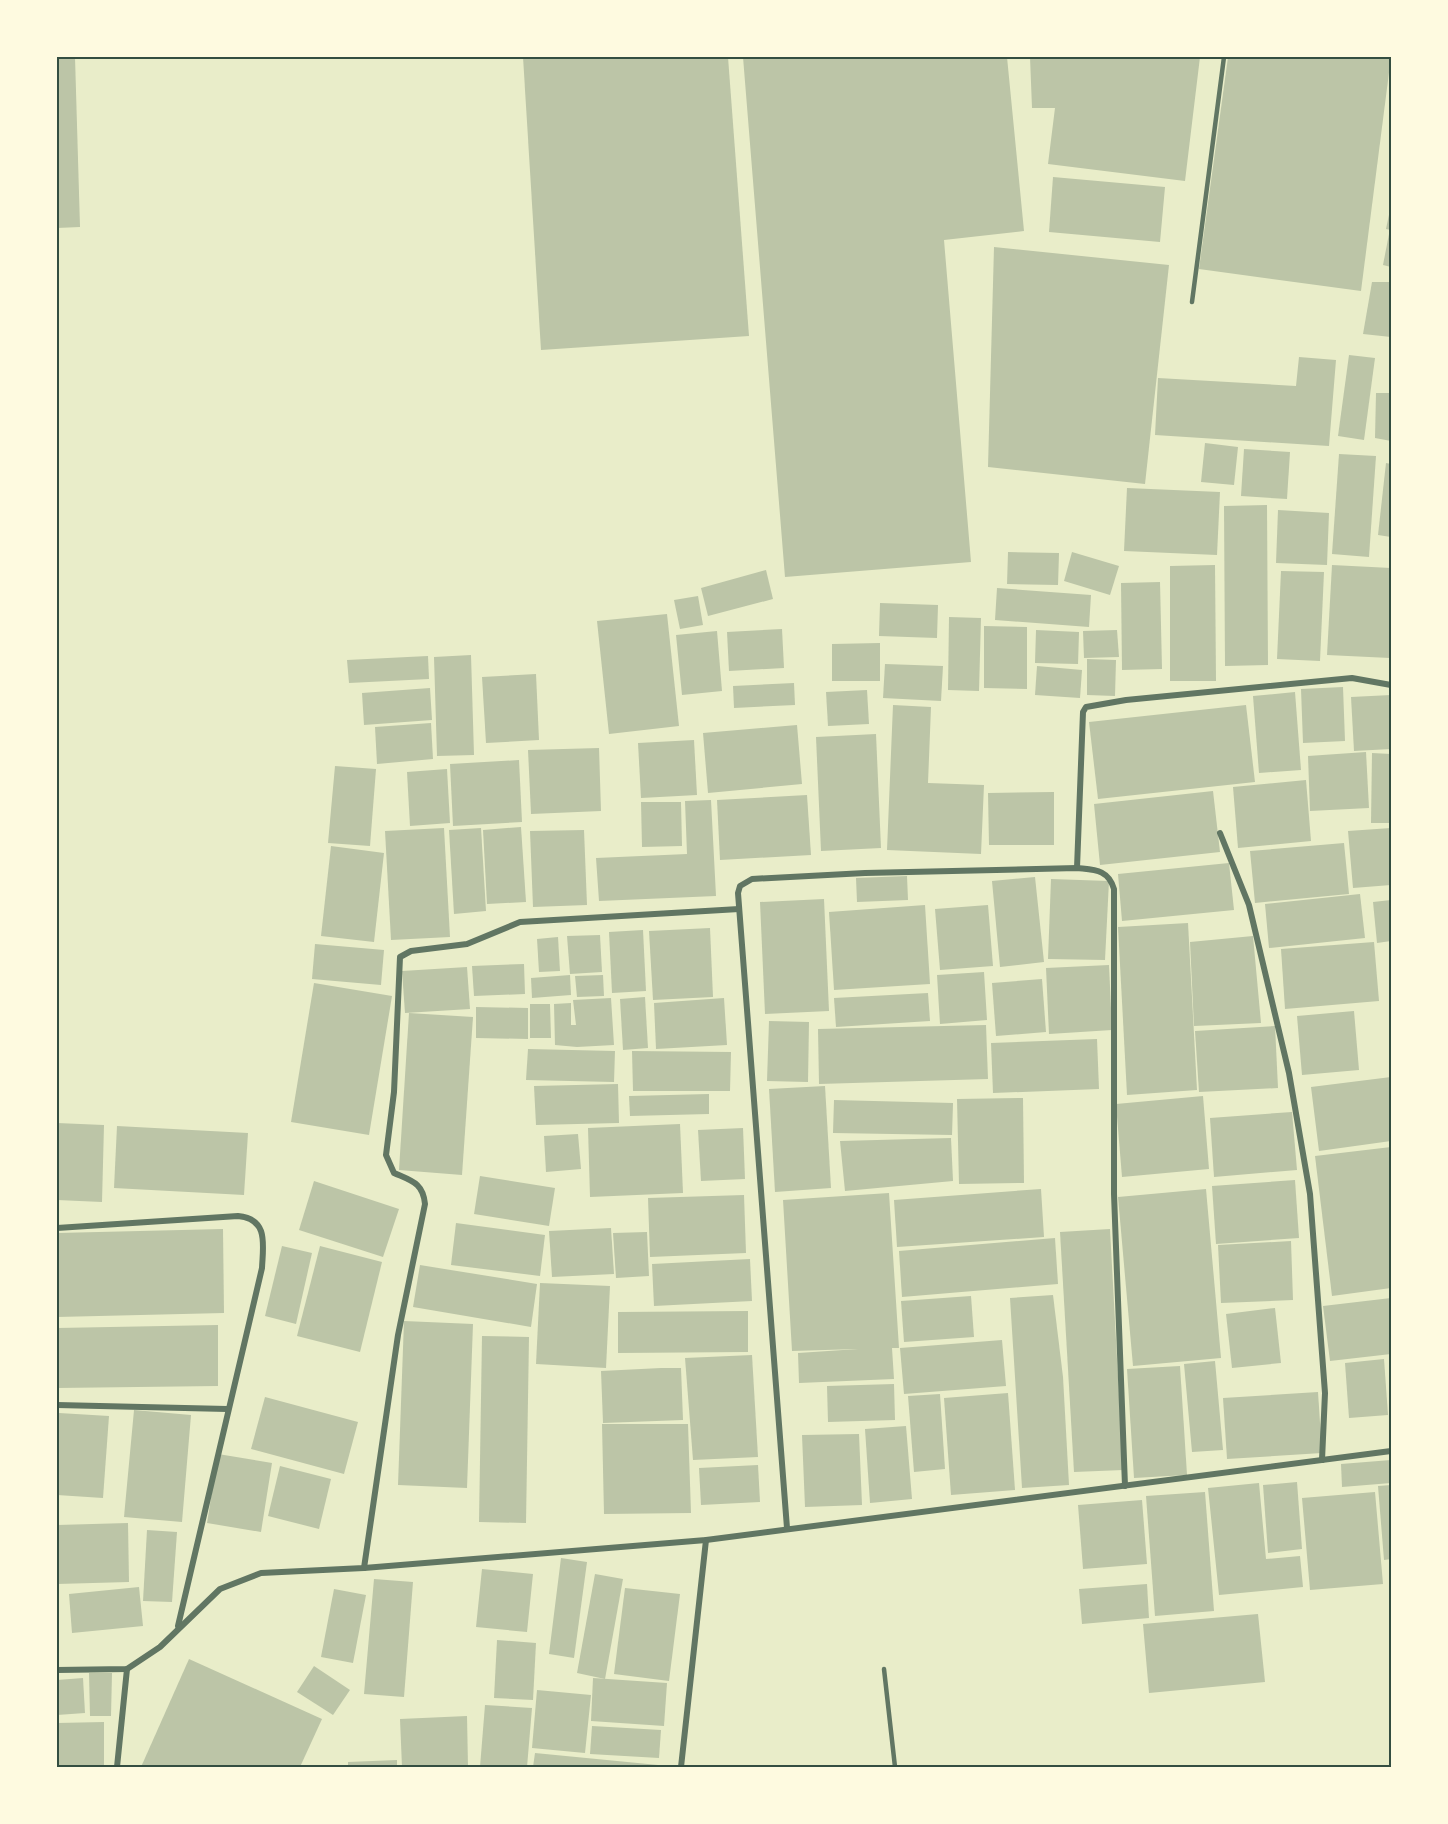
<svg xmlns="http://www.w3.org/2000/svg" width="1448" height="1824" viewBox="0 0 1448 1824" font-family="Arial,sans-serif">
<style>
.building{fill:#bcc5a7}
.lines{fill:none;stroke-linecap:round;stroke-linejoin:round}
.service{stroke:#617663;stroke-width:4.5}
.minor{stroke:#617663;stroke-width:6}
.neatline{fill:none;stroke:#344e41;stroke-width:2}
</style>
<rect width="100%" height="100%" fill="#e9edc9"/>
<g class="building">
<polygon points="57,57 75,57 80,227 57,228"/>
<polygon points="523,57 728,57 749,336 541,350"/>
<polygon points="743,57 1007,57 1024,231 944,240 971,562 785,577"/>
<polygon points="1030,57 1200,57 1185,181 1048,164 1055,108 1032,108"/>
<polygon points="1228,57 1391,57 1361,291 1199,269"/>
<polygon points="1053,177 1165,187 1160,242 1049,232"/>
<polygon points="1390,210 1391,210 1391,230 1386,229"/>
<polygon points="1389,234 1391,234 1391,267 1383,265"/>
<polygon points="994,247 1169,265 1145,484 988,467"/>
<polygon points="1372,282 1391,282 1391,337 1363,334"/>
<polygon points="1349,355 1375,358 1364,440 1338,436"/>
<polygon points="1299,357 1336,360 1329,446 1155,435 1158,378 1296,386"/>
<polygon points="1376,393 1391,393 1391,441 1375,438"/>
<polygon points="1205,443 1238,447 1234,485 1201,482"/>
<polygon points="1244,449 1290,452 1287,499 1241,496"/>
<polygon points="1339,454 1376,456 1369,557 1332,554"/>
<polygon points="1386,463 1391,464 1391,537 1378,535"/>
<polygon points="1127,488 1220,492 1217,555 1124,551"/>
<polygon points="1267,505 1268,665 1225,666 1224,506"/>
<polygon points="1278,510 1329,513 1327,565 1276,563"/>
<polygon points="1008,552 1059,553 1058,585 1007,584"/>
<polygon points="1072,552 1119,566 1110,595 1064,581"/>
<polygon points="1215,565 1216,681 1170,681 1170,566"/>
<polygon points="1332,565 1391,568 1390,658 1327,655"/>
<polygon points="766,570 773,599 708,616 701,588"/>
<polygon points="1281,571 1324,572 1320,661 1277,659"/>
<polygon points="1160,582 1162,669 1122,670 1121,583"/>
<polygon points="997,588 1091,595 1089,627 995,620"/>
<polygon points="698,596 703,625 680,629 674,600"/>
<polygon points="880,603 938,605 937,638 879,636"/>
<polygon points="667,614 679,726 609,734 597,621"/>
<polygon points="949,617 981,618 979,691 948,690"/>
<polygon points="984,626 1027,627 1027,689 984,688"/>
<polygon points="782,629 784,668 729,671 727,632"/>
<polygon points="1036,630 1079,632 1078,664 1035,663"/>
<polygon points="1117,630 1119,657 1084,658 1083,631"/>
<polygon points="717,631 722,691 682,695 676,635"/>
<polygon points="880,643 880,681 832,681 832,644"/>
<polygon points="471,655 474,755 437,756 434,657"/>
<polygon points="428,656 429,679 349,683 347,660"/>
<polygon points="1087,659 1116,660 1115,696 1087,695"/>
<polygon points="885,664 943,666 941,701 883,698"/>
<polygon points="1037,666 1082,670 1080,698 1035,695"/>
<polygon points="536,674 539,740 486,743 482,677"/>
<polygon points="794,683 795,705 734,708 733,686"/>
<polygon points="1343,687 1345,741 1303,743 1301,689"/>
<polygon points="430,688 432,720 364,725 362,693"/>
<polygon points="867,690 869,724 828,726 826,692"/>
<polygon points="1295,692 1301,770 1259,773 1253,696"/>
<polygon points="1391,695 1391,749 1354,751 1351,697"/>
<polygon points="893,705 931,707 928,783 984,785 981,854 887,850"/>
<polygon points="1246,705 1255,782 1098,799 1089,722"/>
<polygon points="431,723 433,759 377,764 375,727"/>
<polygon points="797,725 802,784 708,793 703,733"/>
<polygon points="876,734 881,848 821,851 816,737"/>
<polygon points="694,740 697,795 641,798 638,743"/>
<polygon points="599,748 601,811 531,814 528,750"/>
<polygon points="1366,752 1369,808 1310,811 1308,756"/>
<polygon points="1372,753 1391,754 1391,823 1371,823"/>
<polygon points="519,760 522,822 453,826 450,764"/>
<polygon points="335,766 376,769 370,846 328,843"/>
<polygon points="447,769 450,823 410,826 407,772"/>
<polygon points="1306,780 1311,841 1238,848 1233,787"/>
<polygon points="1213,791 1220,852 1100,865 1094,804"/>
<polygon points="1054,792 1054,845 989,845 988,793"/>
<polygon points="807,795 811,855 720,860 717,800"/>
<polygon points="711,800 716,896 599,901 596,858 687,854 685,801"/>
<polygon points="641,802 681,802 682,846 642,847"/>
<polygon points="521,827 526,902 487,904 483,830"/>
<polygon points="444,828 450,937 391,940 385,831"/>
<polygon points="481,828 486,911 454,914 449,830"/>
<polygon points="1391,828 1391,885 1353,888 1348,831"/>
<polygon points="584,830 587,905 533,907 530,831"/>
<polygon points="1344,843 1349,894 1255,903 1250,851"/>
<polygon points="331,846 384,853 374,942 321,936"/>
<polygon points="1229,863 1234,910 1122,921 1118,874"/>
<polygon points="907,876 908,900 857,902 856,878"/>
<polygon points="1035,877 1044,962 1000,967 992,881"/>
<polygon points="1051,879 1109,881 1105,960 1048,959"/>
<polygon points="1360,894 1365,938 1269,948 1265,904"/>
<polygon points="824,899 829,1011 765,1014 760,902"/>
<polygon points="1391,900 1391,941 1377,943 1373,902"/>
<polygon points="925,905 930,984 834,990 829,912"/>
<polygon points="988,905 993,966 940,970 935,909"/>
<polygon points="1188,923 1197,1090 1127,1095 1118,927"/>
<polygon points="710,928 713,997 653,1000 649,931"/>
<polygon points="643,930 646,991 612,993 609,932"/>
<polygon points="600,935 602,972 570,974 567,936"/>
<polygon points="1253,936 1261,1023 1194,1026 1190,942"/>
<polygon points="558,937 560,971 539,972 537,939"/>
<polygon points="1374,942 1379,1001 1285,1009 1281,949"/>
<polygon points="315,944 384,950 381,985 312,979"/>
<polygon points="524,964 525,994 474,996 472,966"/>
<polygon points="1109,965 1112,1030 1049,1034 1046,968"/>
<polygon points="467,967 470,1009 405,1013 402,971"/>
<polygon points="984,972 987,1020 940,1024 937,975"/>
<polygon points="570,975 571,995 532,998 531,978"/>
<polygon points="603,975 604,996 577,997 575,976"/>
<polygon points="1042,979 1046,1032 996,1036 992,983"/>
<polygon points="314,983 392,996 369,1135 291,1122"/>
<polygon points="928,993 930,1021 836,1027 834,998"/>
<polygon points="645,997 648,1048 623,1050 620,999"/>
<polygon points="611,998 614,1045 577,1047 555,1045 554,1004 571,1003 571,1025 576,1025 573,1000"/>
<polygon points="724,998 727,1045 656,1049 654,1003"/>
<polygon points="530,1004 550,1004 551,1038 530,1038"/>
<polygon points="476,1007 528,1008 528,1039 476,1038"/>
<polygon points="1354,1011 1359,1070 1302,1075 1297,1016"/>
<polygon points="409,1013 473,1017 462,1175 399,1170"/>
<polygon points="769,1021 809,1022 808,1082 767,1081"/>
<polygon points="986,1025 988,1079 819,1084 818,1029"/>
<polygon points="1275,1026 1278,1088 1199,1092 1195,1031"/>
<polygon points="1097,1039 1099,1089 993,1093 991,1043"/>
<polygon points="528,1049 615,1051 614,1082 526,1080"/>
<polygon points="632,1051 731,1052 730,1091 633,1091"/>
<polygon points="1391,1077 1391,1141 1319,1151 1311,1087"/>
<polygon points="618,1084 619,1123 536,1125 534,1086"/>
<polygon points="825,1086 831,1188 775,1192 769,1089"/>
<polygon points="709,1094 709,1114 630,1116 629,1096"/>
<polygon points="1203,1096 1209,1169 1122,1177 1116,1104"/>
<polygon points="1023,1098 1024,1183 959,1184 957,1099"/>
<polygon points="834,1100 953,1103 952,1135 833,1133"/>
<polygon points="1292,1112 1297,1170 1214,1177 1210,1118"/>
<polygon points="57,1123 104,1125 102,1202 57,1200"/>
<polygon points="680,1124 683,1193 590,1197 588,1128"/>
<polygon points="117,1126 248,1133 244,1195 114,1188"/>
<polygon points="743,1128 745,1179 701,1181 698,1130"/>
<polygon points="578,1134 581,1169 546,1172 544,1136"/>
<polygon points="951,1138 953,1181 845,1191 840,1141"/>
<polygon points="1391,1147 1391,1288 1332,1296 1315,1156"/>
<polygon points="480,1176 555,1188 549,1226 474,1214"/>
<polygon points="1295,1180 1299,1238 1216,1244 1212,1186"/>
<polygon points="314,1181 399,1209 383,1257 299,1230"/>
<polygon points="1041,1189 1044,1237 897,1247 894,1200"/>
<polygon points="1206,1189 1221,1358 1133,1366 1118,1197"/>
<polygon points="889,1193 899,1348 892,1348 894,1379 799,1383 798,1353 858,1349 792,1351 783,1200"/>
<polygon points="744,1195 746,1253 650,1257 648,1198"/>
<polygon points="456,1223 545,1235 540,1276 451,1265"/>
<polygon points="611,1228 614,1274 552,1277 549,1231"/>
<polygon points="223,1229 224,1313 57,1317 57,1233"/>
<polygon points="1110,1229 1123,1470 1074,1472 1060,1232"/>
<polygon points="647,1232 649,1276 616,1278 613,1233"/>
<polygon points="1055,1238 1058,1284 902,1297 899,1251"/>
<polygon points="1291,1241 1293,1300 1221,1303 1218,1245"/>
<polygon points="282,1246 312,1253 296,1324 265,1316"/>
<polygon points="320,1246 382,1262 360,1352 297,1336"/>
<polygon points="750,1259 752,1301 654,1306 652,1264"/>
<polygon points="420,1265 537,1284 531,1327 413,1307"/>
<polygon points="540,1283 610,1286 606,1368 536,1364"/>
<polygon points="1053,1295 1063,1377 1069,1485 1022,1488 1010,1298"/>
<polygon points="971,1296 974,1337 904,1342 901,1301"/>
<polygon points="1391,1298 1391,1354 1330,1361 1323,1306"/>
<polygon points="1275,1308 1281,1363 1232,1368 1226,1314"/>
<polygon points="748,1311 748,1352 618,1353 618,1312"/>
<polygon points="404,1321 473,1324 467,1488 398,1485"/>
<polygon points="218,1325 218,1386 57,1388 57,1328"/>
<polygon points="482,1336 529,1337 526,1523 479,1522"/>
<polygon points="1002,1340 1006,1386 904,1394 900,1348"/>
<polygon points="752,1355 758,1457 693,1460 685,1358"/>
<polygon points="1384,1359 1388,1415 1349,1418 1345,1363"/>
<polygon points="1215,1361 1223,1450 1192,1452 1184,1364"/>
<polygon points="1180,1366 1187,1475 1134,1478 1127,1369"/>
<polygon points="661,1368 681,1368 683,1420 603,1423 601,1371"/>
<polygon points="894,1384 895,1420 828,1422 827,1386"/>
<polygon points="1318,1392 1322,1453 1227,1459 1223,1398"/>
<polygon points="1008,1393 1015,1490 951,1495 944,1398"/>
<polygon points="940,1394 945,1469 914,1472 908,1396"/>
<polygon points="265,1397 358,1422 344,1474 251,1449"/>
<polygon points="134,1410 191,1415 182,1522 124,1517"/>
<polygon points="59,1413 109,1416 103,1498 57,1495"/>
<polygon points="602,1424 688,1424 691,1513 604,1514"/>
<polygon points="906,1426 912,1499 870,1503 865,1429"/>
<polygon points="859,1434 862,1505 805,1507 802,1435"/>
<polygon points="218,1454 272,1463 261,1532 207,1523"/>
<polygon points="1391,1460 1391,1483 1342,1487 1341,1464"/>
<polygon points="758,1465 760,1502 701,1505 699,1468"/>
<polygon points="280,1466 331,1479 319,1529 268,1516"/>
<polygon points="1297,1482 1302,1549 1268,1553 1263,1485"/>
<polygon points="1259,1483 1266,1559 1300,1556 1303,1587 1219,1595 1208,1488"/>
<polygon points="1391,1485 1391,1559 1384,1560 1378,1486"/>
<polygon points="1205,1492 1214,1611 1155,1616 1146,1496"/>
<polygon points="1375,1492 1383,1584 1310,1590 1302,1498"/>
<polygon points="1142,1500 1147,1564 1083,1569 1078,1505"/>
<polygon points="128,1523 129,1582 57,1584 57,1525"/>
<polygon points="147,1530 177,1532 172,1602 143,1601"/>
<polygon points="561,1558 587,1562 574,1658 549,1654"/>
<polygon points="482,1569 533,1574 527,1632 476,1627"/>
<polygon points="595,1574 623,1579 605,1679 577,1673"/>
<polygon points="374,1579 413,1582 404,1697 364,1694"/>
<polygon points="1147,1584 1149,1618 1082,1624 1079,1589"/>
<polygon points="139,1587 143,1626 72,1633 69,1594"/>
<polygon points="625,1588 680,1594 669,1681 614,1674"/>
<polygon points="334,1589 366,1595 353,1663 321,1657"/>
<polygon points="1258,1614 1265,1682 1149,1693 1143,1624"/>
<polygon points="497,1640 536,1643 533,1700 494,1698"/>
<polygon points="189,1659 322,1719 300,1767 141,1767"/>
<polygon points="314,1666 350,1690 333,1715 297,1692"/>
<polygon points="89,1673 112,1673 111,1716 90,1716"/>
<polygon points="83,1678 85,1713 57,1715 57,1680"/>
<polygon points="593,1678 667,1683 664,1726 591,1721"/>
<polygon points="537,1690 591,1695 585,1753 532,1748"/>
<polygon points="485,1705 532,1708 527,1767 480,1767"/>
<polygon points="467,1716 468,1767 402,1767 400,1719"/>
<polygon points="104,1722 104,1767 57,1767 57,1723"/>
<polygon points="592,1726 661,1730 659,1758 590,1754"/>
<polygon points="535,1753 658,1765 658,1767 533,1767"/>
<polygon points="397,1760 397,1767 348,1767 348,1762"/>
</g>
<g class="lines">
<g class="service">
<polyline points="1192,302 1224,57"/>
<polyline points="884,1669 895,1767"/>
</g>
<g class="minor">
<polyline points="1220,833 1249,905 1289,1073 1310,1194 1325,1393 1322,1460"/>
<polyline points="1077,868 1083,712 1086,707 1126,700 1352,678 1391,685"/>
<path d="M57,1228L238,1216C269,1219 263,1245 262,1268L178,1626"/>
<polyline points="57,1405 227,1409"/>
<path d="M787,1528L738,893L740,886L752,879L865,873L1077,868C1094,870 1108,869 1114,889V1194L1125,1486"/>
<path d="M364,1568L398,1335L425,1204C423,1183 412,1181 394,1173L386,1155L394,1092L400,957L411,951L467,944L520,922L739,909"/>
<polyline points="57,1670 127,1669 160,1647 220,1589 261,1573 364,1568 706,1540 1391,1451"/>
<polyline points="117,1767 127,1669"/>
<polyline points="681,1767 706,1540"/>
</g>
</g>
<rect width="1448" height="1824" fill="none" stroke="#fefae0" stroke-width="117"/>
<rect x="58" y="58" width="1332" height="1708" class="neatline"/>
</svg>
